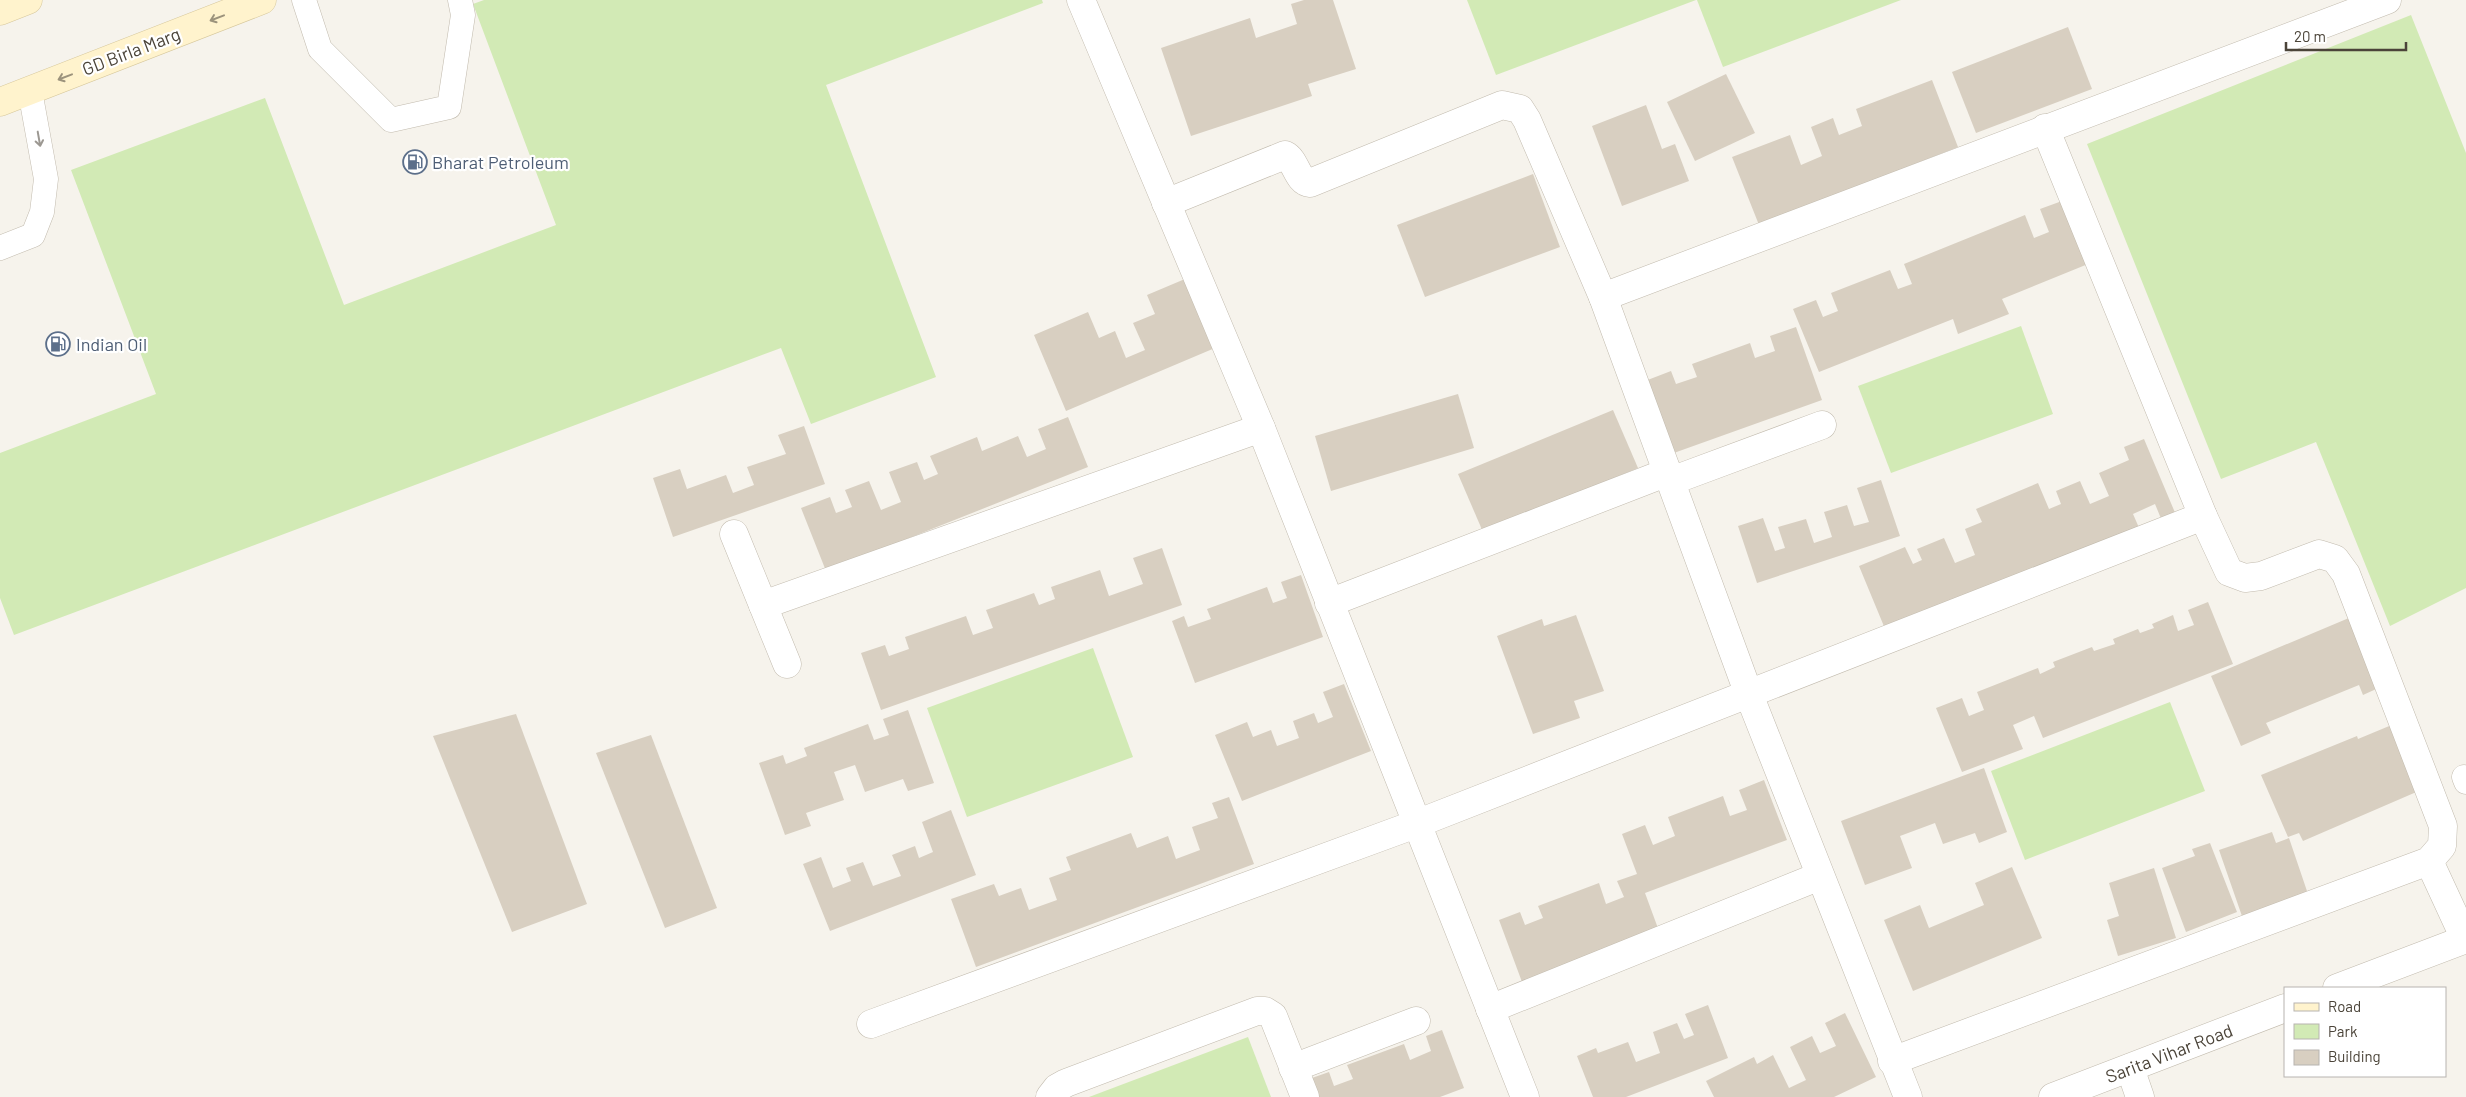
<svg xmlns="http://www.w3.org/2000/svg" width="2466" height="1097" viewBox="0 0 2466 1097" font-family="Barlow,sans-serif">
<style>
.green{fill:#d2eab5}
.building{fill:#d8cfc1}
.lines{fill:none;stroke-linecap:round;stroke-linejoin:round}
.service-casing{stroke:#c2bbae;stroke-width:25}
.minor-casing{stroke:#c2bbae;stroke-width:29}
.tertiary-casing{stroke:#c2bbae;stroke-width:29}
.secondary-casing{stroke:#d6c79b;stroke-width:29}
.service{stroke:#fff;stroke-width:24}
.minor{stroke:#fff;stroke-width:28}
.tertiary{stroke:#fff;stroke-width:28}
.secondary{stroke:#fff3cd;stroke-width:28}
.oneway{stroke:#9c937c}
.oneway2{stroke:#9c9892}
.labels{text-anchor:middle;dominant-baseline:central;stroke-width:4.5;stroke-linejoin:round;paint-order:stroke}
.street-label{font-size:18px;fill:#4b4439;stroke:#fff}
.service-label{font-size:18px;fill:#4e5e75;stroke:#fff;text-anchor:start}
</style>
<rect width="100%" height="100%" fill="#f6f3ec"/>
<g class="green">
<polygon points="484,0 1042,0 1043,3 826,85 936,377 811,424 781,348 14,635 0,598 0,453 156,394 71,170 265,98 344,305 556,225 473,4"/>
<polygon points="1467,0 1696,0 1496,75"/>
<polygon points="1697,0 1901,0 1723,67"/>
<polygon points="2411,15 2466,153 2466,588 2390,626 2316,442 2221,479 2087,144"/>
<polygon points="2021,326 2053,414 1891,473 1858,386"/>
<polygon points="1093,648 1133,757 967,817 927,708"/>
<polygon points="2170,702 2205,791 2025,860 1991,771"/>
<polygon points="1248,1037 1271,1097 1089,1097"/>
</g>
<g class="building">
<polygon points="1304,0 1333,0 1356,69 1308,84 1312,96 1191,136 1161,48 1250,18 1256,38 1297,24 1291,4"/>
<polygon points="2068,27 2092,89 1976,133 1952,72"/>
<polygon points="1726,74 1755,133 1695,161 1667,102"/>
<polygon points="1932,80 1958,147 1759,225 1732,157 1790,135 1801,165 1822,156 1811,127 1833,118 1839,135 1862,126 1856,109"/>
<polygon points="1646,105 1662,149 1675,144 1689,181 1622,206 1592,126"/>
<polygon points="1533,174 1560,247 1425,297 1397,225"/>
<polygon points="2062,201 2088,264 2002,299 2009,314 1958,334 1953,319 1819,372 1793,309 1816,300 1823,317 1838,311 1831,293 1890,270 1898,289 1912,284 1904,264 2025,215 2034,238 2049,232 2040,209"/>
<polygon points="1192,276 1222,345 1066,411 1034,335 1088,312 1099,338 1115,331 1126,358 1145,350 1133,323 1155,314 1147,295"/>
<polygon points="1796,327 1822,400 1671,454 1645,381 1671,371 1676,384 1697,377 1692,364 1750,343 1755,358 1775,351 1770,336"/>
<polygon points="1458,394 1474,448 1331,491 1315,436"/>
<polygon points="1613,410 1638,468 1483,532 1458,474"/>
<polygon points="1068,417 1088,467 826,571 801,508 830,497 836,513 852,507 845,490 869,481 881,510 901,502 889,472 917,462 924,480 938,474 930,456 977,437 982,451 1018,436 1027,457 1046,449 1038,429"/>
<polygon points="804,426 825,484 673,537 653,478 680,469 687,489 726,475 733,493 754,485 747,467 786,454 778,435"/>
<polygon points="2144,439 2176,515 2162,521 2155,504 2133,514 2140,530 1888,636 1859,566 1905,547 1913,564 1922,560 1917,549 1944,538 1955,563 1975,555 1965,529 1982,522 1976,509 2038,483 2049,509 2061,504 2056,491 2080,481 2090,504 2109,496 2099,473 2129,460 2124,447"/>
<polygon points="1881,480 1900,536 1757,583 1738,526 1763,518 1775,551 1785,548 1778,527 1806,519 1814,543 1832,537 1824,512 1847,505 1854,526 1869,522 1857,488"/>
<polygon points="1162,548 1182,605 881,710 861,653 885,645 889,656 909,649 905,637 966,616 973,635 993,628 986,610 1034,593 1039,605 1055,599 1051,587 1100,570 1109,596 1143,584 1133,558"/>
<polygon points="1301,575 1323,637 1195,683 1172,621 1184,616 1188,627 1211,619 1207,609 1267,587 1273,603 1287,598 1281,582"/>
<polygon points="2208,602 2233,664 2043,738 2034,716 2013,725 2023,749 1962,772 1936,708 1962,698 1969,716 1984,710 1977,692 2038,668 2040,674 2055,667 2053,662 2092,647 2094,651 2115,644 2113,639 2138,629 2140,633 2154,628 2152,624 2173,615 2178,631 2194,625 2188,610"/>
<polygon points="1576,615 1604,691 1574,701 1580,718 1533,734 1497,636 1542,619 1544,626"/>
<polygon points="2356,615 2385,685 2363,695 2359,685 2266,723 2271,733 2241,746 2211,676"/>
<polygon points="1344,684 1371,751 1242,801 1215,735 1247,722 1253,737 1271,730 1277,746 1299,738 1293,721 1314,713 1318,723 1333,717 1323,692"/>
<polygon points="908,710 934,783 908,791 903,779 865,792 855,765 834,772 844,800 806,813 811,826 785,835 759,763 783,755 786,764 807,756 804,748 868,724 874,740 889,735 883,719"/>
<polygon points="516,714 587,904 512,932 433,736"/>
<polygon points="2394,724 2421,790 2303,841 2299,833 2288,837 2261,775 2357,736 2358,739"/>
<polygon points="651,735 717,908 665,928 596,753"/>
<polygon points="1984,768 2007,832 1979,843 1975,833 1943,844 1935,823 1900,836 1912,868 1865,885 1841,821"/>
<polygon points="1764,780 1787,840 1645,893 1659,931 1522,982 1499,920 1520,912 1525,925 1543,918 1538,906 1599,883 1606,904 1624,897 1617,881 1637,874 1622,834 1645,825 1653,845 1675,836 1668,817 1723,796 1730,816 1747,810 1739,790"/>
<polygon points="1229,797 1254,864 976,967 951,899 994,884 999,896 1021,888 1029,910 1057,900 1049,878 1071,870 1066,857 1131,833 1137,848 1168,836 1176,859 1200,850 1192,827 1218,818 1212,803"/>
<polygon points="951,810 976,875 830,931 803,864 821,857 833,888 851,881 846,868 863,862 873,886 901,876 892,855 915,846 919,858 933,852 922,822"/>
<polygon points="2272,832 2276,843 2289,838 2309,897 2243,919 2219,850"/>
<polygon points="2210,843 2237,912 2186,932 2162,868 2195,856 2192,849"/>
<polygon points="2012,867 2042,938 1913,991 1884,920 1920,905 1929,928 1984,905 1975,883"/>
<polygon points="2154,868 2176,938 2118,956 2107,920 2119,916 2109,883"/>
<polygon points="1708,1005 1728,1058 1626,1097 1593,1097 1577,1056 1596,1048 1598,1053 1628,1042 1636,1062 1660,1053 1653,1032 1677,1023 1684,1039 1694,1035 1685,1014"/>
<polygon points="1845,1013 1876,1077 1834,1097 1714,1097 1706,1081 1754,1057 1757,1064 1773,1055 1789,1088 1806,1080 1790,1047 1812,1036 1820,1053 1836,1046 1825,1023"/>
<polygon points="1442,1030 1464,1088 1440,1097 1316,1097 1309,1079 1329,1072 1334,1086 1353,1079 1347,1065 1404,1044 1410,1060 1431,1051 1426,1036"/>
</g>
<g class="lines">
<g class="service-casing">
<g id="service">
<polyline points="304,0 320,49 391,120 449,107 463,15 460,0"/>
<polyline points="0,248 33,235 42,212 46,179 30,91"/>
<polyline points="2464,777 2466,782"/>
</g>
</g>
<g class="minor-casing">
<g id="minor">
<polyline points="1081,0 1261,428 1525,1097"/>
<path d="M1166,203L1285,155C1296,160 1297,182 1310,183L1502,105L1520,109L1527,120L1603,297L1748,692L1908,1097"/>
<polyline points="1603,297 2387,0"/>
<polyline points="1671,481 1822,425"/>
<polyline points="734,534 787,664"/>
<polyline points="1329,603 1668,472"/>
<polyline points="763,605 1261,428"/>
<polyline points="2429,861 2465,939"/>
<polyline points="1490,1009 1820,876"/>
<polyline points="871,1024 1416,824 2203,516"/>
<polyline points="1892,1061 2429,861 2442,846 2443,826 2346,574 2335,559 2319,554 2261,576 2245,578 2229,572 2203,516 2045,128"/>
<polyline points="1293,1068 1416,1021"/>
<polyline points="2130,1068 2140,1097"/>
<polyline points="1050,1097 1057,1088 1066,1083 1257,1011 1265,1011 1273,1016 1305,1097"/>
</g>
</g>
<g class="tertiary-casing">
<g id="tertiary">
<polyline points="2337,988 2466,939"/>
<polyline points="2053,1097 2285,1008"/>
</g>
</g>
<g class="secondary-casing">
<g id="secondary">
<polyline points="0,11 28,0"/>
<polyline points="0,102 262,0"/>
</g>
</g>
<use href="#service" class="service"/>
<use href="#minor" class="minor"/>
<use href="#tertiary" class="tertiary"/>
<use href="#secondary" class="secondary"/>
</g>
<defs><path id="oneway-shaft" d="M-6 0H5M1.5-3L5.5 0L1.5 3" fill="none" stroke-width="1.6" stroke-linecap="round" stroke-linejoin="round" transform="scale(1.25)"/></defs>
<g class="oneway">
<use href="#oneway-shaft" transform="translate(217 18) rotate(159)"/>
<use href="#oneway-shaft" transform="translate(65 77) rotate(159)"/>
</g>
<use class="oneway2" href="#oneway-shaft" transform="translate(39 139) rotate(80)"/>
<defs>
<g id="fuel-ring" transform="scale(1.25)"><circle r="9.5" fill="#fff" stroke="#5c6f8a" stroke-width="1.5"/><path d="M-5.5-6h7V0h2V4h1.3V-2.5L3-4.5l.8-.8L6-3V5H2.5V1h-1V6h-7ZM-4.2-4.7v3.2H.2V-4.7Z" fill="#5c6f8a"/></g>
</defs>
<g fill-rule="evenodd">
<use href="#fuel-ring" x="415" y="162"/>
<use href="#fuel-ring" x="58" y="344"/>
</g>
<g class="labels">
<g class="street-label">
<text transform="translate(131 51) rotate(-21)">GD Birla Marg</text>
<text transform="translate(2169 1053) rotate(-21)">Sarita Vihar Road</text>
</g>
<g class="service-label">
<text x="432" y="162">Bharat Petroleum</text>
<text x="76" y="344">Indian Oil</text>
</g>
</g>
<rect x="2284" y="987" width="162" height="90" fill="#ffffff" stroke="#b7b4b0"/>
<rect x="2294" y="1003" width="25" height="8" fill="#fff3cd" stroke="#b7b4b0"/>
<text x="2328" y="1012" font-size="15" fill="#4b4439">Road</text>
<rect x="2294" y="1024" width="25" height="15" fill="#d2eab5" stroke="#b7b4b0"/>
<text x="2328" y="1037" font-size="15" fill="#4b4439">Park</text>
<rect x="2294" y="1050" width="25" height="15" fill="#d8cfc1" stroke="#b7b4b0"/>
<text x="2328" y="1062" font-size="15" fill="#4b4439">Building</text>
<path d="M2286 42v8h120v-8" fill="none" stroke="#4b4439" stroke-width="2.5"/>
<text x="2294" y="42" font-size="15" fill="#4b4439" stroke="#ffffff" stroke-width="4" paint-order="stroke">20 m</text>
</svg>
